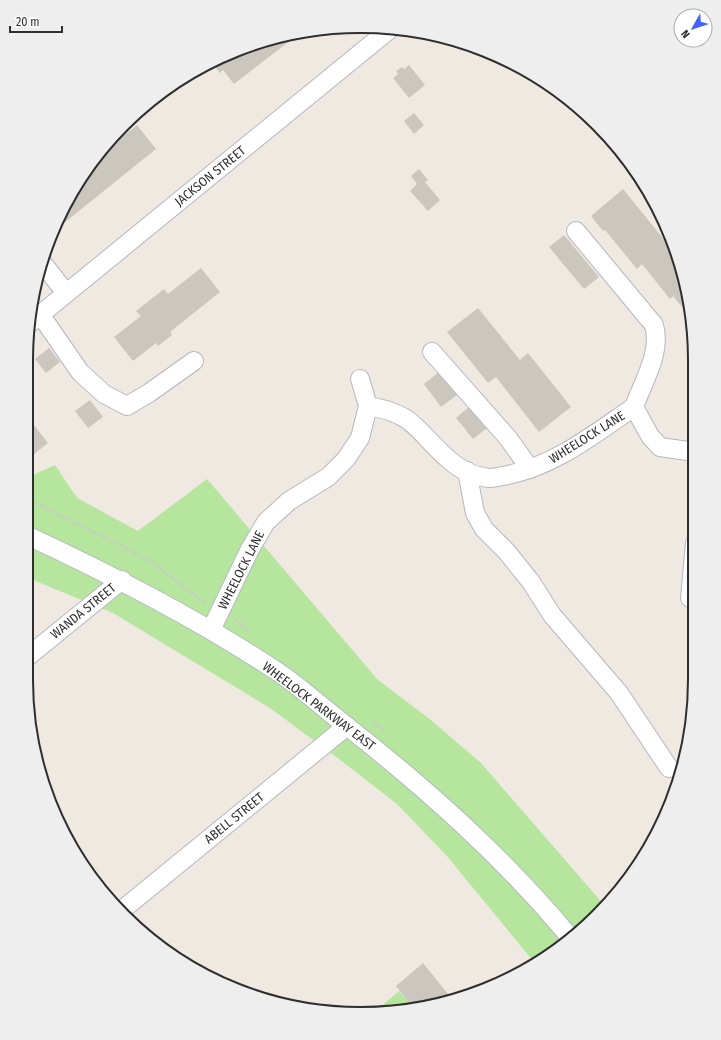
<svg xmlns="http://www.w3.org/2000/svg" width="721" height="1040" viewBox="0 0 721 1040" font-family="'Fira Sans Condensed',sans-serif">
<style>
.green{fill:#b6e59e}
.building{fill:#cbc7bf}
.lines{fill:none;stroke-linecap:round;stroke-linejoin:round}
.minor-casing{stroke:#b4b7c1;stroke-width:20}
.path{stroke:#c9c9c9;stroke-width:2.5;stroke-dasharray:3 2;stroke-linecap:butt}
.minor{stroke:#fff;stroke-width:18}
.labels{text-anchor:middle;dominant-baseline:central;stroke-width:3;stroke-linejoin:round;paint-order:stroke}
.street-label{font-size:13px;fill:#2e2e2e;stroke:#fff}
.rim{fill:none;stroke:#2e2e2e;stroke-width:2}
</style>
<rect width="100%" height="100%" fill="#efe9e1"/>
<g class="green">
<polygon points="55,465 77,498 138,531 207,479 377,679 432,721 481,763 605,906 597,916 534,962 446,855 397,804 339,759 270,708 113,613 26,577 26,472 33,475"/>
<polygon points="399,991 413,1008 378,1009"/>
</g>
<g class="building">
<polygon points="298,32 300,33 234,84 223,70 220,73 212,63 233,51"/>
<polygon points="409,65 425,85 409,98 393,78 398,74 396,71 402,67 404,69"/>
<polygon points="414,113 424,125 414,134 404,121"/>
<polygon points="137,125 156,149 64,223 61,220 71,193 85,175 96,166 94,163 101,154"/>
<polygon points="419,169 428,180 425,182 440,200 428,211 410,191 417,184 411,176"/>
<polygon points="623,189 666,242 669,239 689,295 690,309 686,312 673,296 670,299 642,264 637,269 605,230 603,231 591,216"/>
<polygon points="564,235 599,277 584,289 549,247"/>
<polygon points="201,268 220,292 170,332 172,335 158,346 156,343 133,361 114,337 141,316 136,311 164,289 168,294"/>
<polygon points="478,308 520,360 528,353 571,407 539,432 496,377 488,383 447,332"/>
<polygon points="49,348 60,362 46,373 35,359"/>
<polygon points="439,372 457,395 441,407 424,384"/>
<polygon points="90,400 103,417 88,428 75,411"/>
<polygon points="470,406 487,428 473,439 456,418"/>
<polygon points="30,420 48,443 33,455 31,452 29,454 26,450 26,424"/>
<polygon points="423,963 452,999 426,1008 413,1008 396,986"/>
</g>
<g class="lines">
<g class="minor-casing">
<g id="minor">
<path d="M576,231L654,325C662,352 643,382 634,407"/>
<polyline points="44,265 66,293"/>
<polyline points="40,314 80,372 104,394 127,406 149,393 194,361"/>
<polyline points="30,323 390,29"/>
<polyline points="432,352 508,438 530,469"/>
<path d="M368,406C416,414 415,430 447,458C459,469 474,477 490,478C496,478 503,476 508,475C556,465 594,434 634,407"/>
<polyline points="634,407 650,436 660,447 695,452"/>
<polyline points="467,471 475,513 484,529 507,552 531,582 552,615 619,693 669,768"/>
<path d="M26,535C112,575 196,618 275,670C301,687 324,709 348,727C429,791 503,857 569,936"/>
<polyline points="690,598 695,543"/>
<polyline points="211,630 250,549 266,522 289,501 328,477 346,459 360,438 368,406 360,379"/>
<polyline points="26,658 122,580"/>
<polyline points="122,910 347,726"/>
</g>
</g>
<g class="path">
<polyline points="26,498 151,561 193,594 207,603"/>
<polyline points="235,619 249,632"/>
<polyline points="373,722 384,731"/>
</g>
<use href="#minor" class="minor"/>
</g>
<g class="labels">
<g class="street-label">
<text transform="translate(210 176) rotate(-39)">JACKSON STREET</text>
<text transform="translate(587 437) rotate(-32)">WHEELOCK LANE</text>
<text transform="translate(241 570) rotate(-63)">WHEELOCK LANE</text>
<text transform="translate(83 611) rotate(-39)">WANDA STREET</text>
<text transform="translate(319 706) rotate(37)">WHEELOCK PARKWAY EAST</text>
<text transform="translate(234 818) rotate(-39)">ABELL STREET</text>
</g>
</g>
<path d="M0 0H721V1040H0ZM360 33H361A327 327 0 0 1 688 360V680A327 327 0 0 1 361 1007H360A327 327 0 0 1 33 680V360A327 327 0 0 1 360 33Z" fill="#eee" fill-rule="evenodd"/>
<path class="rim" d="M360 33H361A327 327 0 0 1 688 360V680A327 327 0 0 1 361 1007H360A327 327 0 0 1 33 680V360A327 327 0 0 1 360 33Z"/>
<g transform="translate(693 28) rotate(231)"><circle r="19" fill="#ffffff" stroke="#ababab"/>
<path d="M0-3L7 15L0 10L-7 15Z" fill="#4264fb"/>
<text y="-6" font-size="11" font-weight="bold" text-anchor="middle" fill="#2e2e2e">N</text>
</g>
<path d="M10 26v6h52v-6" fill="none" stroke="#2e2e2e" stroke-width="2"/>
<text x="16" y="26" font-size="12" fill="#2e2e2e" stroke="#ffffff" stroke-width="3" paint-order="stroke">20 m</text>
</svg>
